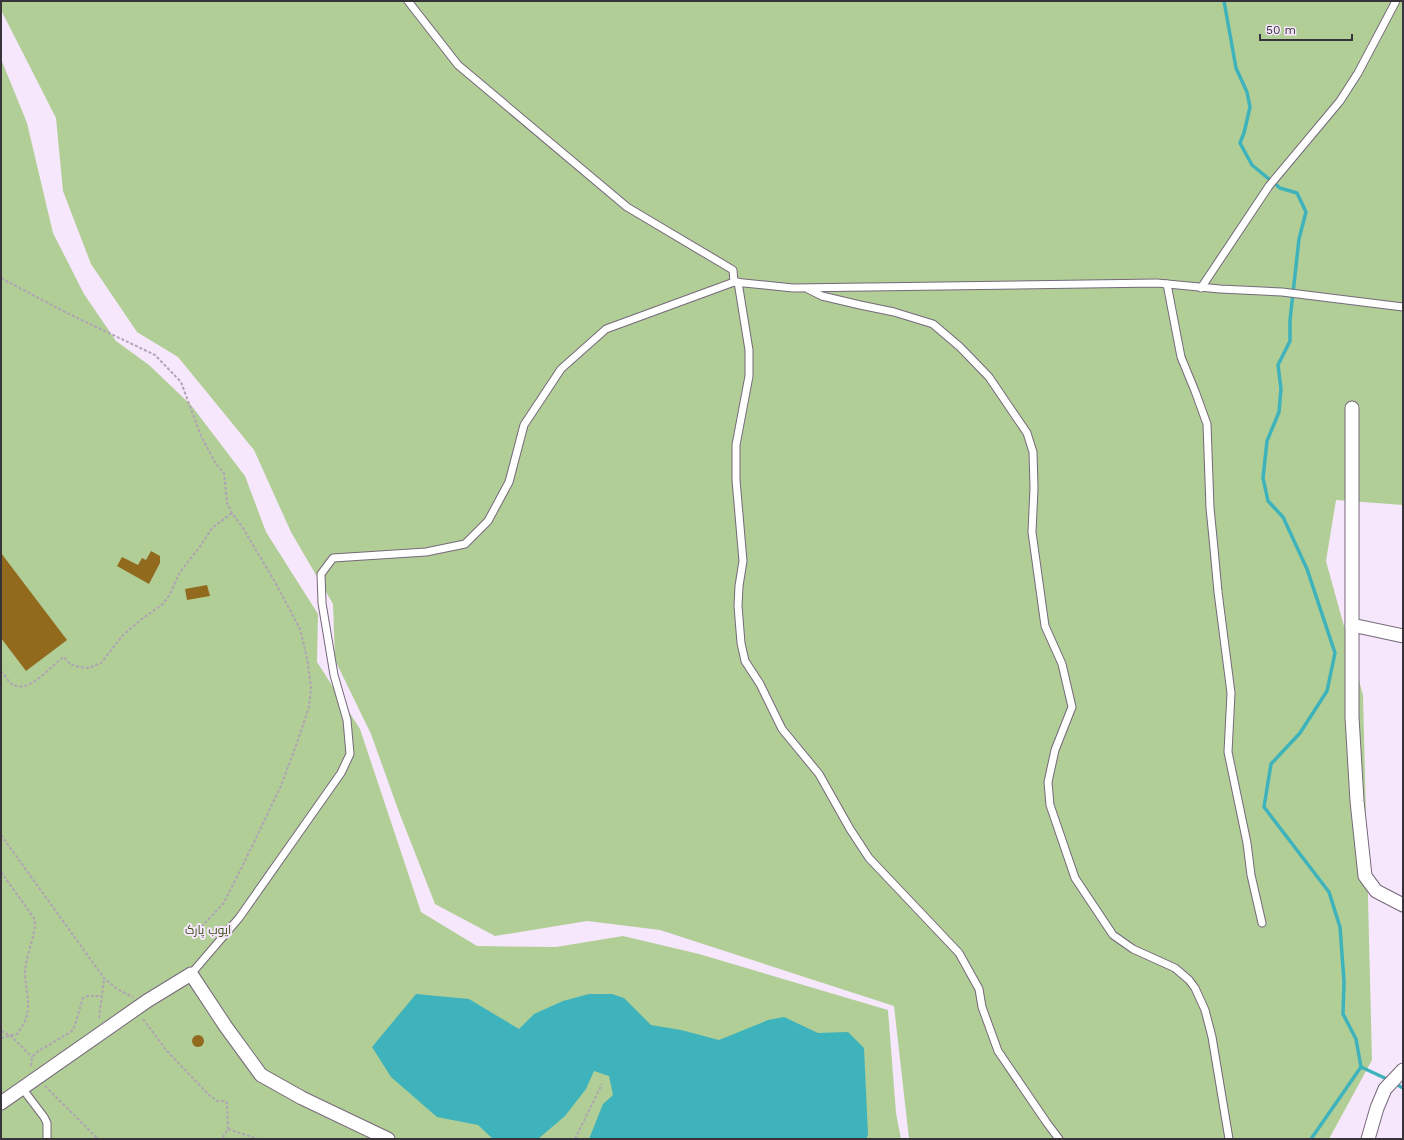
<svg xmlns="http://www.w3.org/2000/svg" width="1404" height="1140" viewBox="0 0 1404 1140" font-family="'Work Sans',Cairo,sans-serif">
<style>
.green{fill:#b1ce97}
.water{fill:#3fb3bb}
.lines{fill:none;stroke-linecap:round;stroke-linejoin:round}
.stream{stroke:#3fb3bb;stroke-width:3.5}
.building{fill:#916a1e}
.lane-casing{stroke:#76687a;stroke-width:9}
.street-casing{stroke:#76687a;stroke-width:15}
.path{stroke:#b0a3b4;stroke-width:2;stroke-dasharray:3 2;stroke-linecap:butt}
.lane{stroke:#fff;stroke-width:7}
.street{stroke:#fff;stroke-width:13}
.labels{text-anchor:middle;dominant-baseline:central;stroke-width:4;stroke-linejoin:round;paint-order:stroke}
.park-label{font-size:12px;fill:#375213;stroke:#f7e7fd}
</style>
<rect width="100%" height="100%" fill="#f7e7fd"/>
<g class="green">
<polygon points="1,1 1403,1 1403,505 1336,500 1326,561 1363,695 1372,1060 1329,1139 909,1139 894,1006 660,930 587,921 495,936 435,904 399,812 371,734 335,660 333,604 291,532 254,450 178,357 137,332 91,264 63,191 56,118 1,10"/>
<polygon points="1,59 27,123 53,233 84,294 116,341 149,365 191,405 245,476 266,532 318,614 317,662 360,729 421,912 477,946 556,947 623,936 699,954 888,1010 896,1113 901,1139 1,1139"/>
</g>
<polygon class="water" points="416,994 469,999 519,1029 534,1014 563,1001 589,994 612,994 624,998 651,1025 681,1030 719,1040 768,1020 784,1017 818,1033 848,1032 864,1048 868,1135 866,1139 589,1139 603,1104 613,1095 609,1076 594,1071 586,1089 565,1116 538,1139 493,1139 478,1125 437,1117 391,1077 372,1047"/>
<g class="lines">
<g class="stream">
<polyline points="1224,1 1236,68 1247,92 1250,107 1244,133 1240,143 1252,165 1280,188 1297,193 1306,212 1299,239 1290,320 1290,341 1278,365 1281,389 1279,412 1267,441 1263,478 1268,501 1283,517 1307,569 1335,653 1327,691 1300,733 1271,764 1264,807 1329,892 1340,927 1344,981 1343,1014 1356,1039 1361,1067 1389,1080"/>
<polyline points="1394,1083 1403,1088"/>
<polyline points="1311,1139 1361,1067"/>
</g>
</g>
<g class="building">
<polygon points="151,551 160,556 160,563 149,584 117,566 122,557 138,565 142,558 146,560"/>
<polygon points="1,553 67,640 26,671 1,638"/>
<polygon points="207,585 210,596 187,600 185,589"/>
<circle cx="198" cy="1041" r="6"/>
</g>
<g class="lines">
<g class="lane-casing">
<g id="lane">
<polyline points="408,1 458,65 627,207 733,270 734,282"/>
<polyline points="738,282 749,350 749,376 736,445 736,480 743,561 739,586 738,606 741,643 745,661 760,684 782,729 819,774 850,829 869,858 959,953 979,989 982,1007 998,1051 1047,1123 1059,1139"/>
<polyline points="1167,284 1181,357 1195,391 1207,424 1210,508 1213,538 1218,592 1231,693 1228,752 1247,843 1251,875 1262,923"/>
<polyline points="1201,288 1269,186 1340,101 1358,73 1396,1"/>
<polyline points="808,289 822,296 860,305 894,312 933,324 960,347 989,377 1027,433 1033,452 1034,488 1032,532 1045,626 1062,664 1072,707 1055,750 1048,782 1050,805 1075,878 1113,935 1133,949 1175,968 1189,980 1195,988 1205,1010 1212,1037 1229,1139"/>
<polyline points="191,974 239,918 341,773 350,754 347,720 334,675 322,603 321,574 333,558 426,552 465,544 488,521 509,482 524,425 561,369 606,329 734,282 793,288 1157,283 1220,289 1282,292 1403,307"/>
<polyline points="22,1088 44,1117 47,1123 47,1139"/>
</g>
</g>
<g class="street-casing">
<g id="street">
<polyline points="1352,408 1352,717 1357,801 1365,876 1376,891 1403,905"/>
<polyline points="1352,625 1403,636"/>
<polyline points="1,1103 147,1001 191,974 226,1027 261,1075 302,1098 388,1139"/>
<polyline points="1368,1139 1377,1108 1385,1089 1403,1070"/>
</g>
</g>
<g class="path">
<polyline points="1,278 65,312 155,355 181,382 201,436 216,464 224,473 227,503 232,513 243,528 275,582 300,629 307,658 311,687 309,707 298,740 281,786 242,867 223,904 199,929 192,940"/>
<path d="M1,671C6,676 9,685 17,686C33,690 51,665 64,657L70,664L79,667L89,668L101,663L123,635L143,618L163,604L170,594L180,572L199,548L212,528L232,513"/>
<polyline points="1,835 104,978 117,989 133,997"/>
<path d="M1,872L34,918L35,924C34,940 25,958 25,973C26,999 35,1010 17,1034L1,1038"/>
<polyline points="99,1018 104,979"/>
<polyline points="143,1019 167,1051 209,1095 217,1101 226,1101 227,1104 228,1129 222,1139"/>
<polyline points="1,1031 11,1036 32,1057"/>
<polyline points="31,1066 32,1057 37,1052 72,1031 75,1025 83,998 88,996 102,996"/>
<polyline points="45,1086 98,1139"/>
<polyline points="228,1129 258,1139"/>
<polyline points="575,1139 602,1084"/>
</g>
<use href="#lane" class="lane"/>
<use href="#street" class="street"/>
</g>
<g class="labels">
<g class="park-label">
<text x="208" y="930">ایوب پارک</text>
</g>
</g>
<rect width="1404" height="1140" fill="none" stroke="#38323a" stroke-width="4"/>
<path d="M1260 34v6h92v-6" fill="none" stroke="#38323a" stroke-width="2"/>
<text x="1266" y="34" font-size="12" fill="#38323a" stroke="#f7e7fd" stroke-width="3" paint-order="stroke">50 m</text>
</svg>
